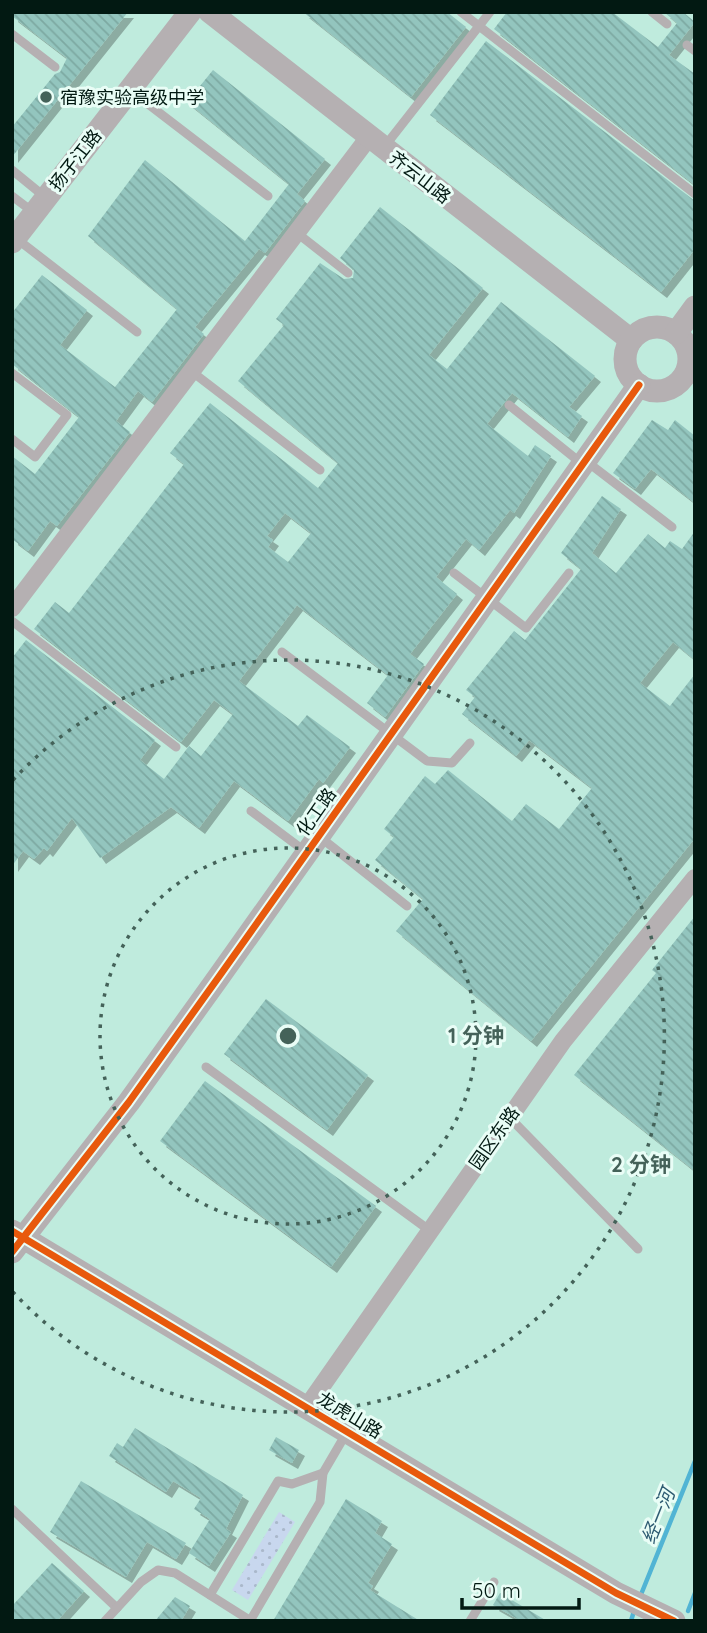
<svg xmlns="http://www.w3.org/2000/svg" width="707" height="1633" viewBox="0 0 707 1633" font-family="Quicksand,'Noto Sans SC',sans-serif">
<style>
.green{fill:url(#green-dots)}
.lines{fill:none;stroke-linecap:round;stroke-linejoin:round}
.stream{stroke:#51b4d4;stroke-width:4.5}
.building{fill:url(#building-back-hatch);fill-rule:evenodd;filter:url(#shadow)}
.service{stroke:#b5b0b2;stroke-width:9}
.minor{stroke:#b5b0b2;stroke-width:18}
.tertiary{stroke:#b5b0b2;stroke-width:23}
.cycleway-casing{stroke:#e9fdf6;stroke-width:11}
.cycleway{stroke:#e8590c;stroke-width:7}
.ring{fill:none;stroke:#446259;stroke-width:3.5;stroke-dasharray:3.5 7}
.poi-dot{fill:#446259;stroke:#e9fdf6;stroke-width:2.5}
.labels{text-anchor:middle;dominant-baseline:central;stroke-width:6;stroke-linejoin:round;paint-order:stroke}
.poi-label{font-size:18px;fill:#021912;stroke:#e9fdf6;text-anchor:start}
.street-label{font-size:18px;fill:#021912;stroke:#e9fdf6}
.water-label{font-size:19px;font-style:italic;fill:#2e5b72;stroke:#e9fdf6}
.centre{fill:#446259;stroke:#e9fdf6;stroke-width:3.5}
.ring-label{font-size:21px;text-anchor:middle;font-weight:bold;fill:#446259;stroke:#e9fdf6;stroke-width:6;stroke-linejoin:round;paint-order:stroke}
</style>
<defs>
<pattern id="green-dots" width="8" height="8" patternUnits="userSpaceOnUse" patternTransform="scale(1.75)"><rect width="8" height="8" fill="#c8d7ee"/><path d="M2 2h.1M6 6h.1" fill="none" stroke="#aab8cb" stroke-width="1.8" stroke-linecap="round"/></pattern>
<pattern id="building-back-hatch" width="6" height="6" patternUnits="userSpaceOnUse" patternTransform="scale(1.75)"><rect width="6" height="6" fill="#93c5be"/><path d="M-1 5l2 2M0 0l6 6M5-1l2 2" fill="none" stroke="#7da9a2"/></pattern>
<filter id="shadow"><feDropShadow dx="6" dy="6" stdDeviation="0" flood-color="#0004"/></filter>
</defs>
<rect width="100%" height="100%" fill="#bfebdd"/>
<polygon class="green" points="279,1512 295,1522 248,1600 232,1590"/>
<g class="lines">
<g class="stream">
<polyline points="640,1597 695,1461"/>
<polyline points="688,1611 695,1593"/>
<polyline points="631,1621 634,1611"/>
</g>
</g>
<g class="building">
<polygon points="12,12 128,12 12,157 12,127 55,74 60,72 67,58 12,16"/>
<polygon points="303,12 447,12 466,27 411,97"/>
<polygon points="507,12 612,12 658,47 677,23 664,12 683,12 695,22 669,55 695,74 695,185 494,29"/>
<polygon points="486,41 695,201 695,249 661,292 430,115"/>
<polygon points="213,70 325,159 297,194 305,201 265,253 259,249 195,327 204,334 152,402 138,391 116,421 130,432 57,526 50,521 28,551 12,539 12,456 35,474 79,417 12,364 12,313 42,275 87,310 60,345 115,387 177,309 88,236 145,160 245,241 289,184 187,102"/>
<path d="M380,207L483,288L429,355L447,369L501,302L595,376L569,407L582,416L568,437L512,393L487,424L528,456L535,445L551,456L514,513L510,510L479,550L466,539L436,577L457,594L410,654L424,664L385,717L367,703L388,675L297,605L239,681L298,726L307,715L350,747L323,783L319,779L288,821L234,781L199,828L171,807L100,858L72,818L47,851L44,848L34,859L23,851L12,866V658L26,640L155,740L140,760L164,779L189,746L201,756L233,714L214,700L181,742L34,629L55,602L69,613L184,464L170,453L210,403L318,488L338,463L238,381L284,325L276,319L320,263L344,279L353,278L354,270L340,258ZM285,513L311,533L288,562L268,547L273,540L267,536Z"/>
<polygon points="652,420 668,430 675,420 695,436 695,503 651,469 635,489 613,473"/>
<polygon points="602,496 621,509 592,553 616,573 648,534 665,548 670,541 682,549 695,531 695,660 673,642 640,683 670,706 695,674 695,838 531,1041 396,931 423,899 375,860 394,837 384,829 425,776 435,784 448,770 512,821 526,804 559,829 592,788 529,740 516,756 462,714 475,697 466,690 514,631 525,640 581,569 561,553"/>
<polygon points="695,916 695,1171 574,1075 656,973 652,970"/>
<polygon points="266,999 368,1075 327,1130 224,1054"/>
<polygon points="205,1081 376,1206 331,1267 160,1141"/>
<polygon points="135,1428 243,1495 226,1529 231,1532 209,1566 189,1553 210,1519 194,1509 201,1498 173,1481 166,1492 109,1456 117,1443 123,1447"/>
<polygon points="276,1437 299,1450 292,1463 269,1450"/>
<polygon points="81,1481 186,1543 176,1559 147,1542 126,1577 50,1532"/>
<polygon points="346,1499 382,1521 375,1533 392,1544 368,1583 373,1586 370,1590 420,1621 273,1621"/>
<polygon points="52,1563 84,1591 57,1621 12,1621 12,1606"/>
<polygon points="500,1593 547,1621 521,1621 493,1605"/>
<polygon points="175,1597 190,1606 181,1621 155,1621"/>
</g>
<g class="lines">
<g class="service">
<polyline points="461,12 695,194"/>
<polyline points="652,12 667,24"/>
<polyline points="12,34 55,67"/>
<polyline points="687,45 695,51"/>
<polyline points="131,91 268,196"/>
<polyline points="385,146 490,12"/>
<polyline points="12,170 45,197"/>
<polyline points="12,196 33,212"/>
<polyline points="297,233 348,273"/>
<polyline points="17,239 137,332"/>
<polyline points="191,371 320,470"/>
<polyline points="12,373 67,415 35,457 12,439"/>
<polyline points="509,405 581,463"/>
<polyline points="586,461 672,527"/>
<polyline points="454,573 526,628 569,573"/>
<polyline points="12,621 176,747"/>
<polyline points="282,652 427,761 452,763 470,743"/>
<polyline points="251,811 306,852"/>
<polyline points="320,837 407,906"/>
<polyline points="206,1067 429,1230"/>
<polyline points="509,1117 638,1249"/>
<polyline points="12,1509 117,1608"/>
<polyline points="210,1595 278,1481 292,1484 323,1473"/>
<polyline points="105,1621 141,1582 158,1570 175,1573 251,1621"/>
<polyline points="250,1621 320,1502 323,1473 347,1432"/>
<polyline points="470,1621 494,1582"/>
</g>
<g class="minor">
<polyline points="12,608 369,137"/>
<polyline points="307,1407 563,1041 695,878"/>
</g>
<g class="tertiary">
<polyline points="210,12 631,340"/>
<polyline points="12,242 190,12"/>
<circle cx="657" cy="359" r="32"/>
<polyline points="676,333 695,307"/>
<polyline points="12,1231 616,1593 674,1621"/>
<polyline points="12,1252 129,1102 218,978 639,385"/>
</g>
<g class="cycleway-casing">
<g id="cycleway">
<polyline points="12,1231 616,1593 674,1621"/>
<polyline points="12,1252 129,1102 218,978 639,385"/>
</g>
</g>
<use href="#cycleway" class="cycleway"/>
</g>
<g class="ring">
<circle cx="288" cy="1036" r="188"/>
<path d="M13 780A376 376 0 1 1 13 1292"/>
</g>
<circle class="poi-dot" cx="46" cy="97" r="7"/>
<g class="labels">
<g class="poi-label">
<text x="60" y="97">宿豫实验高级中学</text>
</g>
<g class="street-label">
<text transform="translate(75 160) rotate(-52)">扬子江路</text>
<text transform="translate(420 177) rotate(38)">齐云山路</text>
<text transform="translate(316 812) rotate(-55)">化工路</text>
<text transform="translate(494 1138) rotate(-55)">园区东路</text>
<text transform="translate(350 1415) rotate(31)">龙虎山路</text>
</g>
<g class="water-label">
<text transform="translate(658 1516) rotate(-68)">经一河</text>
</g>
</g>
<circle cx="288" cy="1036" r="10" class="centre"/>
<g class="ring-label">
<text x="476" y="1043">1 分钟</text>
<text x="641" y="1172">2 分钟</text>
</g>
<rect width="707" height="1633" fill="none" stroke="#021912" stroke-width="28"/>
<path d="M462 1598v10h117v-10" fill="none" stroke="#021912" stroke-width="3.5"/>
<text x="472" y="1598" font-size="21" fill="#021912" stroke="#e9fdf6" stroke-width="5" paint-order="stroke">50 m</text>
</svg>
